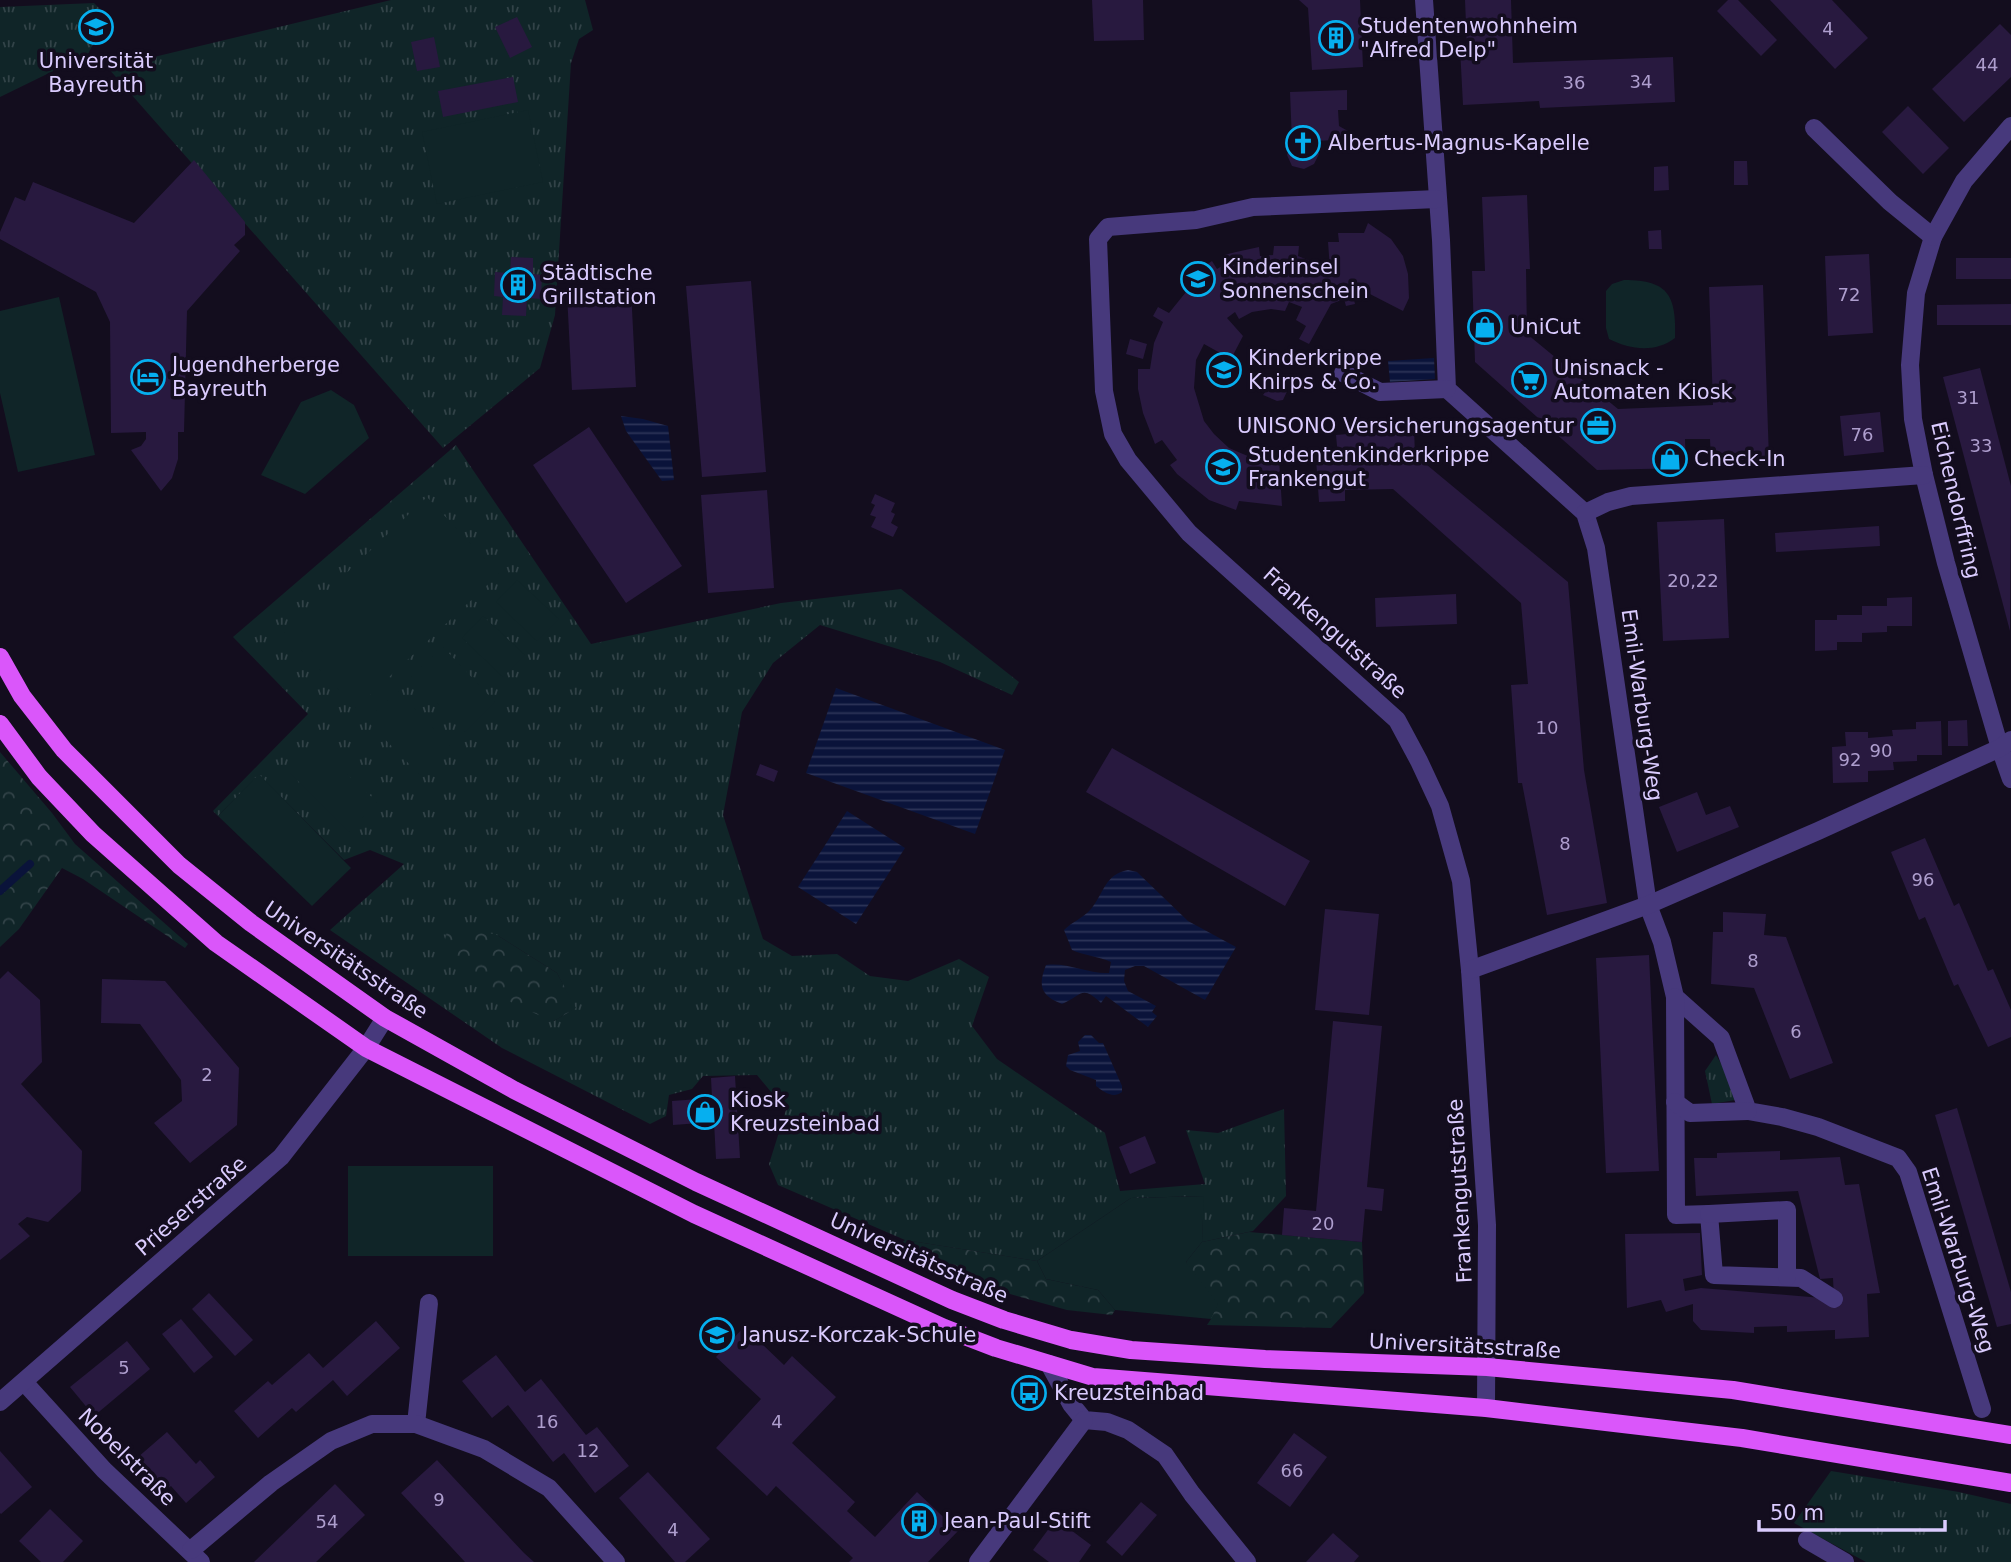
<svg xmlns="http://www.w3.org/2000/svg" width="2011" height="1562" viewBox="0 0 2011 1562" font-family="'DejaVu Sans',sans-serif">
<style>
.grass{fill:url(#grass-tufts);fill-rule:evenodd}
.forest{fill:url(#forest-crowns)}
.park{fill:#102528}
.water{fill:url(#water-rules)}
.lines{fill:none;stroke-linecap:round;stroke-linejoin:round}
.stream{stroke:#0a133a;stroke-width:8}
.building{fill:#28193f}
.minor{stroke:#47397c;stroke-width:18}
.major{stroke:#da56fa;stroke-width:18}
.labels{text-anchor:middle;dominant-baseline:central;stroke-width:7;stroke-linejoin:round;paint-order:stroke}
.number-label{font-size:18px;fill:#ae9ece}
.poi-label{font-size:21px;fill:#dacbfe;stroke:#130d1e;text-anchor:start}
.street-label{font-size:21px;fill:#dacbfe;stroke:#130d1e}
</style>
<defs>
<pattern id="grass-tufts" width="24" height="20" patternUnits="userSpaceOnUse" patternTransform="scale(1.75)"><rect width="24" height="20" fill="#102528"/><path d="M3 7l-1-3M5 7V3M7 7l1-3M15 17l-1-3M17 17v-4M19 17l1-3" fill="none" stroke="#324348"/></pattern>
<pattern id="forest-crowns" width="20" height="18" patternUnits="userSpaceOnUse" patternTransform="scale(1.75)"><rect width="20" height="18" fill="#102528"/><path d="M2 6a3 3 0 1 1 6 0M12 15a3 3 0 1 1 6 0" fill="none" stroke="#324348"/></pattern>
<pattern id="water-rules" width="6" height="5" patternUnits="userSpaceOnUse" patternTransform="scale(1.75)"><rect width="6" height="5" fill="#0a133a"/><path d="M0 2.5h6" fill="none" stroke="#2d3458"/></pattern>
</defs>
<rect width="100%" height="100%" fill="#130d1e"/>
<g class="grass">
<polygon points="391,0 585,0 593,30 579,39 571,63 555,315 540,368 443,448 108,68"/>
<polygon points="94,3 107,16 88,54 0,97 0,7"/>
<path d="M456,445L591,644L781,603L901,589L1019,682L1012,695L940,662L820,625L773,663L742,712L723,815L763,939L792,956L837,954L870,976L908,981L959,959L989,977L972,1026L997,1059L1105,1133L1120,1191L1205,1184L1186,1130L1218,1133L1284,1109L1286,1196L1253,1231L1202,1242L1203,1196L1131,1198L1037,1261L905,1240L778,1185L769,1164L786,1110L757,1075L703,1076L692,1089L669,1095L666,1116L650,1124L502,1048L330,930L404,864L370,850L344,860L259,775L218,816L213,811L308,714L233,637ZM497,935L557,973L575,1008L554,1021Z"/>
<polygon points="1716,1055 1726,1072 1735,1100 1712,1104 1705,1071"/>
<polygon points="1831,1471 1959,1492 2011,1504 2011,1562 1866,1562 1794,1523"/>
</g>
<g class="forest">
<polygon points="0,752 52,813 75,844 188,944 185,948 83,879 62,868 19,929 0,947"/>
<path d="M449,923L497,935L557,973L576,1008L554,1021C507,1004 479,985 442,952Z"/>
<polygon points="1249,1232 1362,1242 1364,1293 1331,1328 1207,1325 1211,1319 1186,1262 1202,1242"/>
<polygon points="905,1240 1037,1261 1046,1279 1098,1290 1115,1310 1112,1315 1067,1310 971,1283 896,1248"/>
</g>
<g class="park">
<polygon points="528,110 543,182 437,204 422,132"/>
<path d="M1624,280C1670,280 1676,297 1675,338C1655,353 1631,350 1609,339L1606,328V291L1612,284Z"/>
<polygon points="59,297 95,455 18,472 0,393 0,311"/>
<polygon points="331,390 354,405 369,438 305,494 261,475 301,402"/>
<polygon points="427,497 499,574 356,708 284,632"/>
<polygon points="517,580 559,619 537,641 496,602"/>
<polygon points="483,616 525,655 503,677 462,638"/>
<polygon points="443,647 495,702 465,732 411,676"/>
<polygon points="398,691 450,746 420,775 366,720"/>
<polygon points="318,747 377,802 349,832 290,773"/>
<polygon points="259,774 351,868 312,906 218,816"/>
<rect x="348" y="1166" width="145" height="90"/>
<polygon points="1204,1196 1202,1242 1186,1262 1218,1304 1211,1319 1115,1310 1098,1290 1046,1279 1037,1261 1131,1198"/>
</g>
<g class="water">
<polygon points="1434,358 1435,379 1390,382 1388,361"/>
<polygon points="621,416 643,419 668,426 674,480 662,481 626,431"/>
<polygon points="836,688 1005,750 975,834 806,773"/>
<polygon points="847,811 905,848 856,924 798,887"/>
<path d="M1128,870L1137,872L1188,921L1236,947L1205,1000L1144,966H1135L1125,970L1124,981L1128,991L1156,1006L1152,1012L1157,1016L1148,1027L1106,996L1101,1003C1081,984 1082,996 1062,1004C1040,996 1038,985 1046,965C1067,962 1088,974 1109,973L1111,962C1098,956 1085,956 1072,950L1064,930C1072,922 1083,918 1091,909C1104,893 1105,874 1128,870Z"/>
<path d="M1085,1035H1091L1099,1043H1103L1122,1086V1092C1113,1099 1104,1092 1096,1086V1080L1070,1070L1066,1066L1068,1055L1080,1051L1078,1042Z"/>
</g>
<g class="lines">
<polyline class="stream" points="0,891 30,864"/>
</g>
<g class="building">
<polygon points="1092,0 1143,0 1144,40 1094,41"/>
<polygon points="1299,0 1360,0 1363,67 1312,70 1308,8"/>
<polygon points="1465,0 1511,0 1513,63 1673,57 1675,102 1540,108 1539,101 1463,105 1460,48 1467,48"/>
<polygon points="1728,0 1738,0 1777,40 1761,56 1717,11"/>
<polygon points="1770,0 1832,0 1868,38 1835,69"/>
<polygon points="517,17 532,47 510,58 495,27"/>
<polygon points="2000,24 2011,35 2011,77 1964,122 1932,89"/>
<polygon points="434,37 440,67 417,71 411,42"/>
<polygon points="513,77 518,102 443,117 438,91"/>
<polygon points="1347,90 1347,110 1338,110 1339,126 1362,139 1313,141 1319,154 1314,164 1304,169 1292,166 1287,155 1292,142 1290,92"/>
<polygon points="1908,106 1949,148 1923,174 1882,132"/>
<polygon points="194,160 245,222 245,235 234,245 240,251 187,311 184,432 178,432 178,459 172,478 161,491 131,450 141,446 146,439 146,432 111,433 110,322 96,292 0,239 0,232 15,197 25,201 33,182 134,223"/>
<polygon points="1734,161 1747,161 1748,185 1734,185"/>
<polygon points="1668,166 1669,190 1654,191 1654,167"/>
<polygon points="1527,195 1530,269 1526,269 1527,334 1618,409 1713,405 1709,287 1763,285 1769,459 1711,461 1710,439 1685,439 1686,468 1597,470 1475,362 1472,271 1485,271 1482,197"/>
<polygon points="1368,223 1391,239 1403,256 1408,274 1409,298 1403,311 1366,292 1353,296 1355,304 1346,306 1344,299 1331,304 1309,344 1299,339 1306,326 1296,320 1302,307 1289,302 1285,311 1271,309 1252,312 1239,319 1235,312 1227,318 1243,336 1231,359 1204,344 1196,360 1194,388 1204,421 1214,434 1229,448 1250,457 1279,459 1282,506 1239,501 1236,510 1209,500 1177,474 1170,465 1177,460 1162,440 1155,444 1143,413 1138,389 1138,369 1150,369 1154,343 1163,322 1153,316 1158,307 1169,313 1190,287 1184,281 1212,261 1217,269 1227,263 1224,255 1236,252 1259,247 1260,256 1273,255 1274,246 1299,246 1298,256 1330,269 1328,242 1339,242 1338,233 1364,233"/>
<polygon points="1661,230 1662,249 1649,249 1648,231"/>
<polygon points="1869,254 1873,333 1828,336 1825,256"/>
<polygon points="511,257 533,258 533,274 542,275 541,299 527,298 526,316 502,315 503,297 494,296 495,272 510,273"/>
<rect x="1956" y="258" width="55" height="21"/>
<polygon points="751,281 766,472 702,477 686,286"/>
<polygon points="631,290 636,387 572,390 567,294"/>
<polygon points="2011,304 2011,325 1937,325 1937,305"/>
<polygon points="1130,339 1147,344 1143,359 1126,354"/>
<polygon points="1980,368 2011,486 2010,631 1943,377"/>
<polygon points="1280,382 1290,385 1283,400 1277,401 1263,395 1271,384"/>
<polygon points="1880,412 1884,452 1844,456 1840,416"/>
<polygon points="589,427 682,566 626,603 533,465"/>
<polygon points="1414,428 1415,455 1568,582 1584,770 1607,903 1547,915 1522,783 1518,783 1511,685 1528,684 1521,603 1393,489 1345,490 1345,501 1319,502 1316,459 1338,457 1336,435"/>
<polygon points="767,490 774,588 708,593 701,495"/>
<polygon points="875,494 895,503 891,512 895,514 891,523 898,527 893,537 871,527 876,517 870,515 875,505 871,503"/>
<polygon points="1724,519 1729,638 1663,641 1657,522"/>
<polygon points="1879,526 1880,546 1776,552 1775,533"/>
<polygon points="1456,594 1457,624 1376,627 1375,598"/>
<polygon points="1912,597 1912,626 1887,626 1887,632 1862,633 1862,642 1837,642 1837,650 1815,651 1815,620 1837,620 1837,615 1862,615 1862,606 1887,606 1887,598"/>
<polygon points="1967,720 1968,746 1948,746 1948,721"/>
<polygon points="1941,721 1942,755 1917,755 1917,761 1893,762 1894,770 1868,771 1868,782 1833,783 1832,747 1846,746 1845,732 1868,732 1868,738 1893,736 1892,730 1916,729 1916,722"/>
<polygon points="1112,748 1310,861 1285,906 1086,792"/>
<polygon points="760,764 778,771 774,782 756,775"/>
<polygon points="1697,792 1706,815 1730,806 1739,827 1677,852 1659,807"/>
<polygon points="1925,838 1954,906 1959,903 1988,971 1993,969 2011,1010 2011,1037 1988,1047 1958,984 1954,986 1925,917 1919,920 1891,852"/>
<polygon points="1325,909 1379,914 1369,1015 1315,1010"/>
<polygon points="1723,912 1766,914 1764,935 1786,937 1833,1063 1790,1079 1754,988 1711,984 1713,932 1723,932"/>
<polygon points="1649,955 1659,1171 1606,1173 1596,958"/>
<polygon points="8,971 40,1000 42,1062 21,1084 82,1151 81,1191 48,1222 27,1217 18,1224 30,1236 0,1260 0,979"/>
<polygon points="102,979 165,981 239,1068 237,1125 190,1163 154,1123 182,1101 181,1080 140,1024 101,1023"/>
<polygon points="1333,1021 1382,1026 1367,1187 1384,1189 1382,1211 1365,1209 1362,1242 1282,1235 1284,1208 1316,1211"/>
<polygon points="735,1076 740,1158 716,1159 714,1122 673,1125 672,1101 712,1098 711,1078"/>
<polygon points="1957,1108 2011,1292 2011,1324 1997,1327 1935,1115"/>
<polygon points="1145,1136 1156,1163 1130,1174 1119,1147"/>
<polygon points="1780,1151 1780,1160 1840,1157 1845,1185 1859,1184 1880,1293 1867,1294 1869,1337 1835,1339 1835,1330 1787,1332 1787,1326 1754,1327 1754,1333 1701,1330 1693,1321 1693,1304 1666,1312 1661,1300 1627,1308 1625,1234 1700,1233 1702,1275 1683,1279 1685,1291 1701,1288 1834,1299 1833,1278 1820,1279 1798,1191 1696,1196 1694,1158 1717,1158 1717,1153"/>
<polygon points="209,1293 253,1340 235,1356 192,1309"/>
<polygon points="181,1319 213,1357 194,1373 162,1334"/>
<polygon points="376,1321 400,1348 347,1396 333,1380 296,1412 292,1408 258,1438 234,1411 268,1381 272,1385 309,1353 323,1368"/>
<polygon points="744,1327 784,1365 792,1356 836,1397 792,1443 855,1502 847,1511 875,1537 917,1492 958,1531 928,1562 849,1562 853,1558 776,1486 767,1496 716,1448 761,1399 716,1357"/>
<polygon points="127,1341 150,1369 94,1416 70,1387"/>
<polygon points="496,1355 525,1392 541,1379 586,1435 597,1427 629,1466 595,1493 564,1453 553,1462 508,1405 492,1418 462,1381"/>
<polygon points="167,1432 196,1464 200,1460 215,1477 186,1503 171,1486 166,1490 137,1458"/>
<polygon points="1294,1433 1327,1457 1290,1507 1257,1483"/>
<polygon points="0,1451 32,1487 1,1514 0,1513"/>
<polygon points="437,1460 524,1553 534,1562 465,1562 401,1493"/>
<polygon points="648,1472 710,1539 685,1562 675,1562 619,1498"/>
<polygon points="335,1484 365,1515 316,1562 254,1562"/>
<polygon points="1141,1502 1157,1515 1122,1556 1106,1542"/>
<polygon points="50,1509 83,1541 63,1562 41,1562 19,1541"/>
<polygon points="1056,1519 1091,1545 1079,1562 1049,1562 1033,1550"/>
<polygon points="1333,1533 1359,1556 1354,1562 1306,1562"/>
</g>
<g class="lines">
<g class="minor">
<polyline points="1424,0 1441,240 1447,389 1585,513 1596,548 1648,905 1662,942 1675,997 1721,1038 1748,1111 1782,1117 1818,1127 1898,1158 1908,1172 1982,1409"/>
<polyline points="2011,126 1964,181 1933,237 1916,293 1910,365 1913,419 1924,475 1946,563 2000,748 2011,779"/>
<polyline points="1814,128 1890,202 1933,237"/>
<polyline points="1437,199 1253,207 1196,220 1108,227 1098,239 1104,391 1113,434 1128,460 1189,533 1397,720 1419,761 1440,806 1461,881 1470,970 1487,1225 1486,1408"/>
<polyline points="1343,373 1380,392 1447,389"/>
<polyline points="1585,513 1608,502 1631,496 1924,475"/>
<polyline points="1470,970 1648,905 1818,831 2000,748 2011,740"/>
<polyline points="1675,997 1676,1215 1709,1214 1714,1275 1801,1278 1834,1299"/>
<polyline points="1675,1102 1690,1113 1748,1111"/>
<polyline points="1709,1214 1787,1210 1787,1277"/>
<polyline points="1049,1364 1071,1404 1084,1420 1107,1422 1128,1430 1165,1455 1192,1494 1247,1562"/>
<polyline points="24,1382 104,1470 201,1562"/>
<polyline points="0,1402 281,1157 366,1048 385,1018"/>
<polyline points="416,1424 429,1303"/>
<polyline points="1807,1540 1845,1562"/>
<polyline points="191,1550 271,1483 331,1441 372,1424 416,1424 484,1449 549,1488 616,1562"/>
<polyline points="978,1562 1084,1420"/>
</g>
<g class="major">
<polyline points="0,657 22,696 64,750 179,865 251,923 385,1018 514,1090 696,1182 952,1300 1004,1320 1071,1340 1131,1350 1265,1359 1487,1367 1733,1390 2011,1435"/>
<polyline points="0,724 39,777 93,834 216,943 366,1048 694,1214 944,1328 996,1348 1093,1377 1486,1408 1742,1438 2011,1483"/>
</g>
</g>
<defs>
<g id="university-ring" transform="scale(1.75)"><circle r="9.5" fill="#130d1e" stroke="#06afef" stroke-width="1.5"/><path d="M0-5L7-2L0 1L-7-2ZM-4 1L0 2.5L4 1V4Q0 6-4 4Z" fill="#06afef"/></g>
<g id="building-ring" transform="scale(1.75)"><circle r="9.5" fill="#130d1e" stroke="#06afef" stroke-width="1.5"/><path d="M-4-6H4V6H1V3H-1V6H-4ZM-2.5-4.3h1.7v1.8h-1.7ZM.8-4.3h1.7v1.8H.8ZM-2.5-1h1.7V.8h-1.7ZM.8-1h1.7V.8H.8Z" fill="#06afef"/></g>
<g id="church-ring" transform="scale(1.75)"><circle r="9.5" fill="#130d1e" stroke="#06afef" stroke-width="1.5"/><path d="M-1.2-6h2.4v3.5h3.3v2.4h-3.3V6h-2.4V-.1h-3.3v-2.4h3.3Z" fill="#06afef"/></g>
<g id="school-ring" transform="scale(1.75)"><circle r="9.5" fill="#130d1e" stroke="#06afef" stroke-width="1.5"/><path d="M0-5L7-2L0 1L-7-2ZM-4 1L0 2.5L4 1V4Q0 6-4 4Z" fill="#06afef"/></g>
<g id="shop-ring" transform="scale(1.75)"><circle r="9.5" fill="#130d1e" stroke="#06afef" stroke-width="1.5"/><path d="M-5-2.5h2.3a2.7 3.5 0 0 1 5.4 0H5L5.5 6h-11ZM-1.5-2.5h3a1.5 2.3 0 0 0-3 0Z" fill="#06afef"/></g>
<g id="hotel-ring" transform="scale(1.75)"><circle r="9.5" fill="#130d1e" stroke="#06afef" stroke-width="1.5"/><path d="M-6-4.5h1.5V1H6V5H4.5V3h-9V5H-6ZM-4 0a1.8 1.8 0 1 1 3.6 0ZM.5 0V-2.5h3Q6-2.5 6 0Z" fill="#06afef"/></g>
<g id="supermarket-ring" transform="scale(1.75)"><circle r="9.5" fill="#130d1e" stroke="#06afef" stroke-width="1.5"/><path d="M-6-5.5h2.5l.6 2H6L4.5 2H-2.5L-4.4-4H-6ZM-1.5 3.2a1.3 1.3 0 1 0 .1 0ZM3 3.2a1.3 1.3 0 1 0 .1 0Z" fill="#06afef"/></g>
<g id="office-ring" transform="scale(1.75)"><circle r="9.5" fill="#130d1e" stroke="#06afef" stroke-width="1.5"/><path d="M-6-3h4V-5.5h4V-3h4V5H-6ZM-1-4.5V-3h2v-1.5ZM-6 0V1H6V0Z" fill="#06afef"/></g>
<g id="bus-ring" transform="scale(1.75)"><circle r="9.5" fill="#130d1e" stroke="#06afef" stroke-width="1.5"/><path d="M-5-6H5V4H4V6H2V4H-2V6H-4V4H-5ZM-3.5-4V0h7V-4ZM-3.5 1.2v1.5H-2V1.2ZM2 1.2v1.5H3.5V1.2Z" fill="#06afef"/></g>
</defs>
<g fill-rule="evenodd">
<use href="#university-ring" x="96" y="27"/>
<use href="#building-ring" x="1336" y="38"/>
<use href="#church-ring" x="1303" y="143"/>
<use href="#school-ring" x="1198" y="279"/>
<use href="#building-ring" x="518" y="285"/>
<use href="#shop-ring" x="1485" y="327"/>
<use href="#school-ring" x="1224" y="370"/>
<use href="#hotel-ring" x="148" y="377"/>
<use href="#supermarket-ring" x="1529" y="380"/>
<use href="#office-ring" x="1598" y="426"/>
<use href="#shop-ring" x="1670" y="459"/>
<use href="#school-ring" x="1223" y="467"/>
<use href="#shop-ring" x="705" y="1112"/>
<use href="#school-ring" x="717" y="1335"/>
<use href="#bus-ring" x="1029" y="1393"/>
<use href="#building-ring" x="919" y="1521"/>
</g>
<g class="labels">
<g class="number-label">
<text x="1828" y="28">4</text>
<text x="1987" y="64">44</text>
<text x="1641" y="81">34</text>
<text x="1574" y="82">36</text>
<text x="1849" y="294">72</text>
<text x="1968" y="397">31</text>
<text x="1862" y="434">76</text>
<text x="1981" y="445">33</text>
<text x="1693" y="580">20,22</text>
<text x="1547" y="727">10</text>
<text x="1881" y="750">90</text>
<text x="1850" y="759">92</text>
<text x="1565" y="843">8</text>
<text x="1923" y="879">96</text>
<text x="1753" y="960">8</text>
<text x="1796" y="1031">6</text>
<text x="207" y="1074">2</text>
<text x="1323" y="1223">20</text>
<text x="124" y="1367">5</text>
<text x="547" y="1421">16</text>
<text x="777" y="1421">4</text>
<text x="588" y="1450">12</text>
<text x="1292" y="1470">66</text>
<text x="439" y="1499">9</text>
<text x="327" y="1521">54</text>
<text x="673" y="1529">4</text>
</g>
<g class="poi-label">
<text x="1360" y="26">Studentenwohnheim<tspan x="1360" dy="24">"Alfred Delp"</tspan></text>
<text x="96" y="61" text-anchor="middle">Universität<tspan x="96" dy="24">Bayreuth</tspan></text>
<text x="1328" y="143">Albertus-Magnus-Kapelle</text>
<text x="1222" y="267">Kinderinsel<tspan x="1222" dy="24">Sonnenschein</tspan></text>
<text x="542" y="273">Städtische<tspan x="542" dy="24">Grillstation</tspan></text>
<text x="1510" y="327">UniCut</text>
<text x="1248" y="358">Kinderkrippe<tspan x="1248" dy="24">Knirps &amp; Co.</tspan></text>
<text x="172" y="365">Jugendherberge<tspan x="172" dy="24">Bayreuth</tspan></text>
<text x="1554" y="368">Unisnack -<tspan x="1554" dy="24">Automaten Kiosk</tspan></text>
<text x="1574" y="426" text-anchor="end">UNISONO Versicherungsagentur</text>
<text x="1248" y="455">Studentenkinderkrippe<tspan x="1248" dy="24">Frankengut</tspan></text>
<text x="1694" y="459">Check-In</text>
<text x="730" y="1100">Kiosk<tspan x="730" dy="24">Kreuzsteinbad</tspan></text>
<text x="742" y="1335">Janusz-Korczak-Schule</text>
<text x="1054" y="1393">Kreuzsteinbad</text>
<text x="944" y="1521">Jean-Paul-Stift</text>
</g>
<g class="street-label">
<text transform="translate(1956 500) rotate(77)">Eichendorffring</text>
<text transform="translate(1335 633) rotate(42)">Frankengutstraße</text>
<text transform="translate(1642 705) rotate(82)">Emil-Warburg-Weg</text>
<text transform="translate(346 960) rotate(34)">Universitätsstraße</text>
<text transform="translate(1460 1191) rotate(-93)">Frankengutstraße</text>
<text transform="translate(191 1206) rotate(-41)">Prieserstraße</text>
<text transform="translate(919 1258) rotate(24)">Universitätsstraße</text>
<text transform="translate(1958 1260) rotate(72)">Emil-Warburg-Weg</text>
<text transform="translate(1465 1346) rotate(3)">Universitätsstraße</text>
<text transform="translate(127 1457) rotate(45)">Nobelstraße</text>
</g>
</g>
<path d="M1759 1520v10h186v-10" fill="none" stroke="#dacbfe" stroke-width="3.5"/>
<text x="1770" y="1520" font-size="21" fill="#dacbfe" stroke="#130d1e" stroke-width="5" paint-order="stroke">50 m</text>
</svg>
